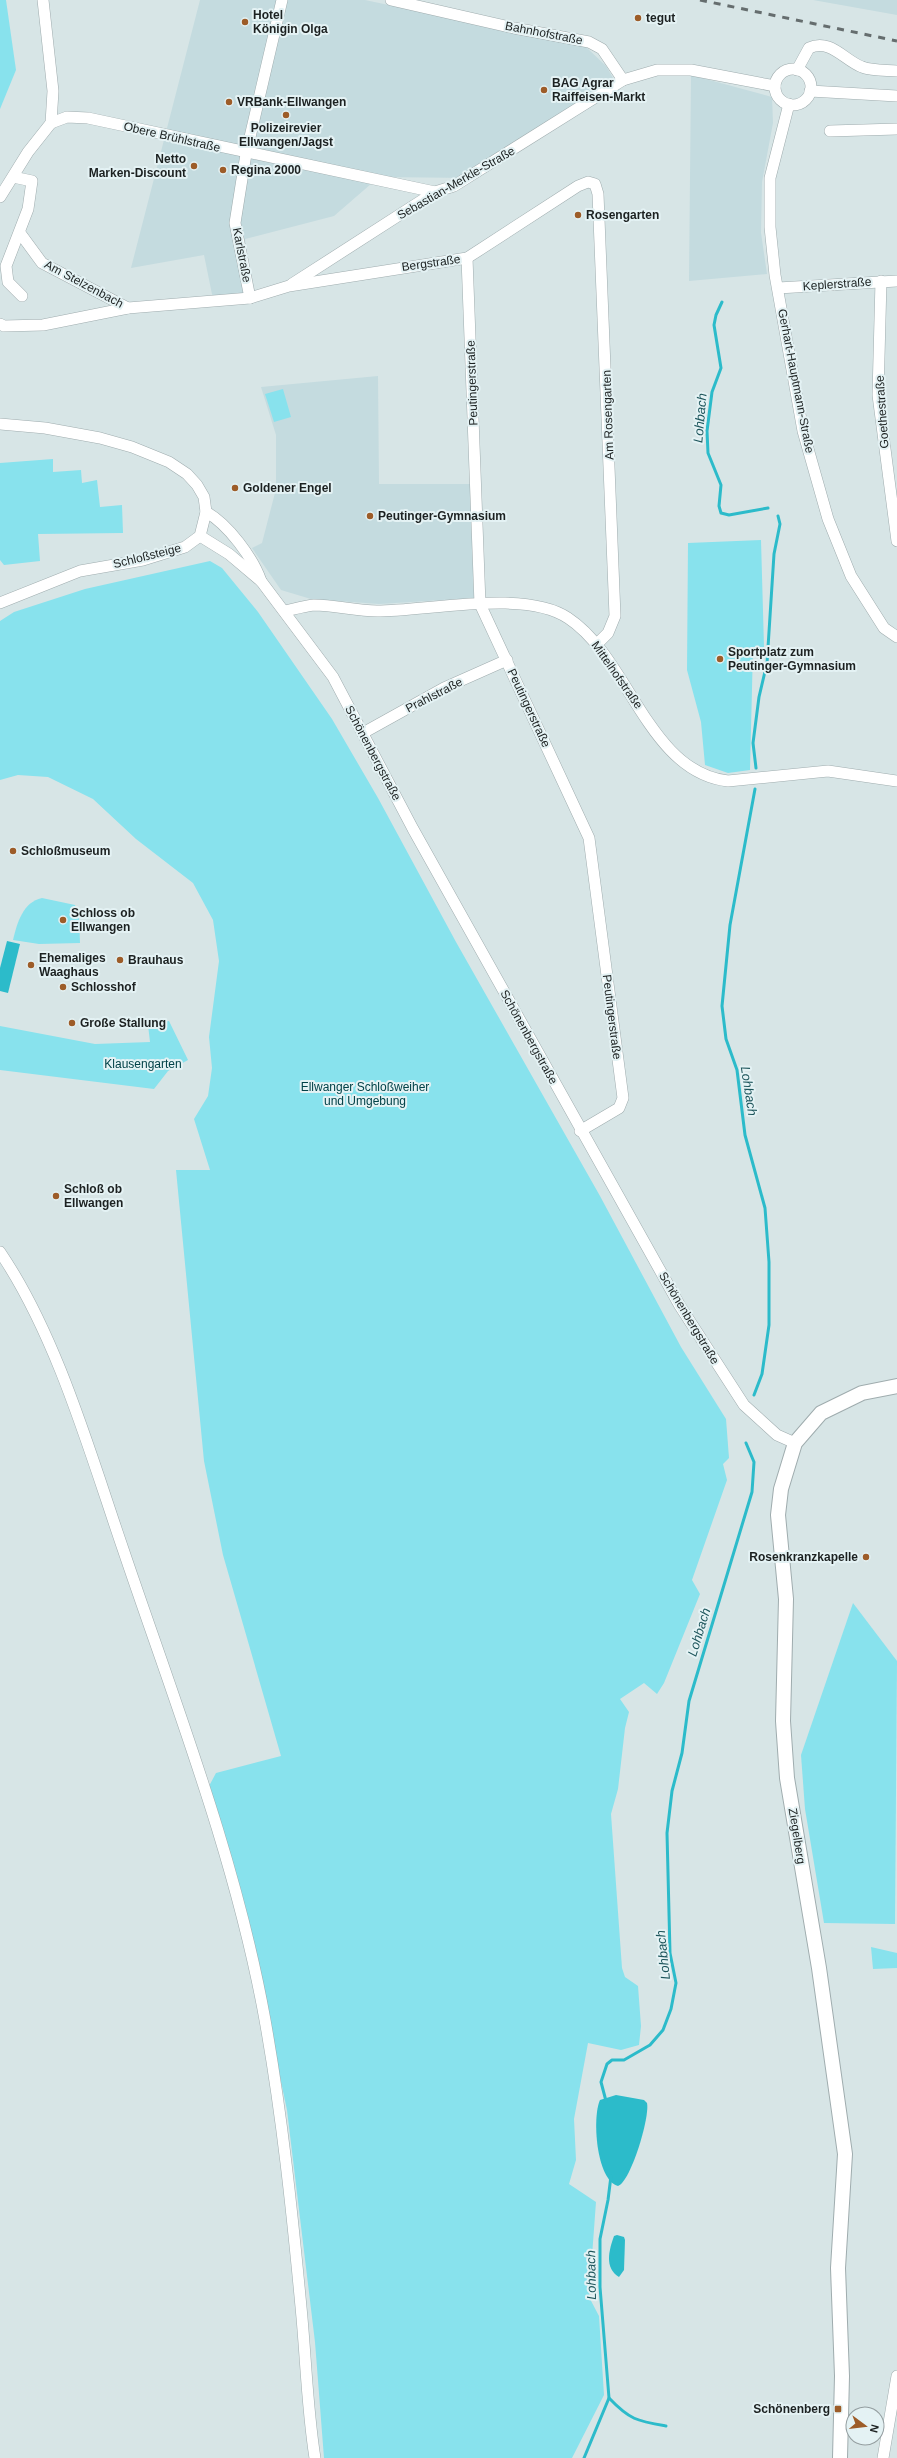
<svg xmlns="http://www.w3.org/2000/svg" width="897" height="2458" viewBox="0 0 897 2458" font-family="Arial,sans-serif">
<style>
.built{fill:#c4dbdf}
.green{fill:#88e2ed}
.water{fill:#2cbbca}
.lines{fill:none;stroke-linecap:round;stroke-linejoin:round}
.stream{stroke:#2cbbca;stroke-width:3}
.minor-casing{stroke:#9facae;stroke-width:12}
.major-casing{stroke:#9facae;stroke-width:16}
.minor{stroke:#fff;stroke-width:11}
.major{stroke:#fff;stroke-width:14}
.rail{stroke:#656d6e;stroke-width:3;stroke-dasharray:7 7;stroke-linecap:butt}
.poi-dot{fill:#9d5c28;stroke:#e4f2f4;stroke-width:1.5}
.labels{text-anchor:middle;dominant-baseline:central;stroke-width:4;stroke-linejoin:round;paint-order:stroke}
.poi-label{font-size:12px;font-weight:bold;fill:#1c2121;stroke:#e4f2f4;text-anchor:start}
.street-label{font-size:12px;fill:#1c2121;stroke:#e4f2f4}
.park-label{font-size:12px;fill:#024248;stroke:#e4f2f4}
.water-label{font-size:13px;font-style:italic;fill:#1d555b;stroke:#e4f2f4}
</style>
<rect width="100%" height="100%" fill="#d7e5e6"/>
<g class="built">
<polygon points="200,0 365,0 586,47 606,66 620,90 471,178 379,177 334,216 245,239 253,299 214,304 204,255 131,268"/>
<polygon points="813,0 897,0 897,15"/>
<polygon points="691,75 772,97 773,123 762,182 761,233 767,274 689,281"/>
<polygon points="378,376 379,484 470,484 474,598 379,604 311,599 281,590 252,548 262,543 276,489 276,435 261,387"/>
</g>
<g class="green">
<polygon points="0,0 6,0 16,70 0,109"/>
<polygon points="283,389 291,417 274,422 265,394"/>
<polygon points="53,459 53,472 81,470 82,483 97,480 100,507 122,505 123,533 38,534 40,561 4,565 0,560 0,463"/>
<polygon points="761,540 764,647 753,648 750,770 728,773 705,765 701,722 687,670 688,543"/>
<polygon points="210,561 222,568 258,612 332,719 378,798 456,942 600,1196 681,1347 726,1419 729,1458 723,1464 727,1480 692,1580 700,1594 664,1683 657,1694 644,1683 620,1699 629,1712 625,1728 618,1789 611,1814 622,1968 625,1977 638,1986 641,2026 639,2045 621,2050 588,2043 574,2119 576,2160 569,2184 596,2202 589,2297 599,2316 604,2395 572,2458 324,2458 315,2342 287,2110 249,1930 208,1788 216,1773 281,1756 223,1555 204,1461 176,1170 210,1170 194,1119 208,1096 212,1068 209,1037 219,961 213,920 193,883 136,839 93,799 48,777 18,775 0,780 0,621 14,612 85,589"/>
<path d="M42,898L75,905L79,916L80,943L39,944L13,940C17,923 23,902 42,898Z"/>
<polygon points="169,1021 188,1060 168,1071 154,1089 0,1070 0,1026 95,1044 150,1042 148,1025"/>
<polygon points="853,1603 897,1661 895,1924 824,1923 805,1809 801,1755"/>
<polygon points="871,1947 897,1953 897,1968 873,1969"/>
</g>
<g class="water">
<polygon points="7,941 20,944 8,993 0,991 0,968"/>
<path d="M616,2095L644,2100L647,2103C650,2117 631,2181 618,2186C596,2180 592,2117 600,2100Z"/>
<path d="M617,2235L624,2237L625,2240L624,2270L619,2277C604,2268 609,2250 614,2236Z"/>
</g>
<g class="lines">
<g class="stream">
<polyline points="722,302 716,315 714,325 721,368 712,392 707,431 708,453 721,485 719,506 721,513 729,515 768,508"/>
<polyline points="756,768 753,743 759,697 767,663 774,554 780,524 778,516"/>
<polyline points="754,1395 762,1374 769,1325 769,1262 765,1208 745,1135 737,1070 726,1039 722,1006 730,925 755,789"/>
<polyline points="606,2101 601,2082 607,2064 612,2060 624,2060 650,2045 663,2030 671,2009 676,1983 670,1953 667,1833 672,1791 682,1753 689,1701 752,1492 754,1462 746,1443"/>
<path d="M609,2398C630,2420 637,2421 666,2426"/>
<polyline points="584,2458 609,2398 600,2287 600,2239 608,2200 611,2176"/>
</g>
<g class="minor-casing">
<g id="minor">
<polyline points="391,0 514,28 589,42 602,49 623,80"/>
<circle cx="793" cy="87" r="18"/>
<path d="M797,70L809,48C830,38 844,60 862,67C873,71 886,70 897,71"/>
<polyline points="810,91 897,96"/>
<polyline points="789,104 770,178 770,227 775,275 803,431 828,519 851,576 884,628 897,637"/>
<polyline points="51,123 67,117 88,118 435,192"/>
<polyline points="830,131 897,129"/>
<polyline points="13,177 32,181 28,209 6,266 8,282 22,296"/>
<polyline points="0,197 28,152 51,123 53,91 43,0"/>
<polyline points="20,233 42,263 128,308"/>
<polyline points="467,258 480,604 589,838 623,1098 619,1108 580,1131"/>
<polyline points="881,281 878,395 897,541"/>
<polyline points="292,284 435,192 454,186 623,80 657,70 691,70 775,86"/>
<polyline points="778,288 897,281"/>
<polyline points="250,298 235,223 246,154 282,0"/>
<polyline points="0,324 4,326 43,325 128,308 250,298 289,286 467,258 578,186 588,182 595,184 598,194 615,616 608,633 597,644"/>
<polyline points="0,424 45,428 100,438 132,447 169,462 187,474 197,485 204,497 206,512 200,536 185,547 143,560 80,571 0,603"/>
<path d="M206,512C228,524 253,558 261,581L333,677L413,829L680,1306L744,1405L777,1435L795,1443"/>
<polyline points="200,536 229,554 261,581"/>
<path d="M285,611C294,609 305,606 314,605C335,605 356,611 377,611C428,611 526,589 568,618C629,658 648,772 728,781L828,771L897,781"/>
<polyline points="363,733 444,688 507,660"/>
<path d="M0,1252C57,1336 90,1453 123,1549C175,1703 236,1859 265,2020C282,2115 292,2211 301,2307C306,2358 307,2408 315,2458"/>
<polyline points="883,2458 897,2376"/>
</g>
</g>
<g class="major-casing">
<polyline id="major" points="840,2458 842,2376 838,2268 845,2154 819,1968 787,1778 783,1721 786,1599 778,1515 781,1489 795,1443 821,1413 862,1393 897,1386"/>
</g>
<use href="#minor" class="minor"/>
<use href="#major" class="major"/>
<polyline class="rail" points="700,0 897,41"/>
</g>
<g class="poi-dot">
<circle cx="638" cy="18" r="4"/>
<circle cx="245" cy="22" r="4"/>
<circle cx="544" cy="90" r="4"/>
<circle cx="229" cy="102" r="4"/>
<circle cx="286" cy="115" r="4"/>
<circle cx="194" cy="166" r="4"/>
<circle cx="223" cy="170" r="4"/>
<circle cx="578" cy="215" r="4"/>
<circle cx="235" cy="488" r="4"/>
<circle cx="370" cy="516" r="4"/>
<circle cx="720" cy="659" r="4"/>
<circle cx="13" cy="851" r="4"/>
<circle cx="63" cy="920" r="4"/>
<circle cx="120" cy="960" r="4"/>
<circle cx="31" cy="965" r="4"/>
<circle cx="63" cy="987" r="4"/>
<circle cx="72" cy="1023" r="4"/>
<circle cx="56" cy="1196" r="4"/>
<circle cx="866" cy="1557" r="4"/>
<rect x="834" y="2405" width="8" height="8" rx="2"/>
</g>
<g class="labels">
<g class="poi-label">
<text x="253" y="15">Hotel<tspan x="253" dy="14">Königin Olga</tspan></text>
<text x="646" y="18">tegut</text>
<text x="552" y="83">BAG Agrar<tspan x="552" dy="14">Raiffeisen-Markt</tspan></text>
<text x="237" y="102">VRBank-Ellwangen</text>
<text x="286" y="128" text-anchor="middle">Polizeirevier<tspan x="286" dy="14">Ellwangen/Jagst</tspan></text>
<text x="186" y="159" text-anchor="end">Netto<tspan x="186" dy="14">Marken-Discount</tspan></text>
<text x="231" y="170">Regina 2000</text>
<text x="586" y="215">Rosengarten</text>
<text x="243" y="488">Goldener Engel</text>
<text x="378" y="516">Peutinger-Gymnasium</text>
<text x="728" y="652">Sportplatz zum<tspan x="728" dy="14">Peutinger-Gymnasium</tspan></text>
<text x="21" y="851">Schloßmuseum</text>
<text x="71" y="913">Schloss ob<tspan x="71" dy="14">Ellwangen</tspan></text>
<text x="39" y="958">Ehemaliges<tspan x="39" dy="14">Waaghaus</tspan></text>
<text x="128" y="960">Brauhaus</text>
<text x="71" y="987">Schlosshof</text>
<text x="80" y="1023">Große Stallung</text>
<text x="64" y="1189">Schloß ob<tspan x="64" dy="14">Ellwangen</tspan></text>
<text x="858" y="1557" text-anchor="end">Rosenkranzkapelle</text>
<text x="830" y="2409" text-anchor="end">Schönenberg</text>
</g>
<g class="street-label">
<text transform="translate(544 33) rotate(11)">Bahnhofstraße</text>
<text transform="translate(172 137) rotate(13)">Obere Brühlstraße</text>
<text transform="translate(456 183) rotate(-30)">Sebastian-Merkle-Straße</text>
<text transform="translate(242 255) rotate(79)">Karlstraße</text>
<text transform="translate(431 263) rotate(-8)">Bergstraße</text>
<text transform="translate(84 284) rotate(28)">Am Stelzenbach</text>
<text transform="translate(837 284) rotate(-4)">Keplerstraße</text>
<text transform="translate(796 381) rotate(79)">Gerhart-Hauptmann-Straße</text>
<text transform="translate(472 383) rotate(-92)">Peutingerstraße</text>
<text transform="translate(882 412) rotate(-94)">Goethestraße</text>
<text transform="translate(608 415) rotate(-92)">Am Rosengarten</text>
<text transform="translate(147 556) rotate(-14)">Schloßsteige</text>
<text transform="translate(617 675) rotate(55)">Mittelhofstraße</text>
<text transform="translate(434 695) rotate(-27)">Prahlstraße</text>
<text transform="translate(529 708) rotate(65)">Peutingerstraße</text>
<text transform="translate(373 753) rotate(62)">Schönenbergstraße</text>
<text transform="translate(612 1017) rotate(83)">Peutingerstraße</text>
<text transform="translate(529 1037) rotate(61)">Schönenbergstraße</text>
<text transform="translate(689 1318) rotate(59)">Schönenbergstraße</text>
<text transform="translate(797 1836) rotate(81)">Ziegelberg</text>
</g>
<g class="park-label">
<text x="143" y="1064">Klausengarten</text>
<text x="365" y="1087">Ellwanger Schloßweiher<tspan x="365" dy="14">und Umgebung</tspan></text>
</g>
<g class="water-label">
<text transform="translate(700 418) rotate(-85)">Lohbach</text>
<text transform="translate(749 1091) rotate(81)">Lohbach</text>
<text transform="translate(699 1632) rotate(-73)">Lohbach</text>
<text transform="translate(663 1955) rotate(-96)">Lohbach</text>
<text transform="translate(591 2275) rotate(-91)">Lohbach</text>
</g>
</g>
<g transform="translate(865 2426) rotate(105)"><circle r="19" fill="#e4f2f4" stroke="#949ea0"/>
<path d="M0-3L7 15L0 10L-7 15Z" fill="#9d5c28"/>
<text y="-6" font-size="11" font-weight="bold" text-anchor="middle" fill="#1c2121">N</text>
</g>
</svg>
